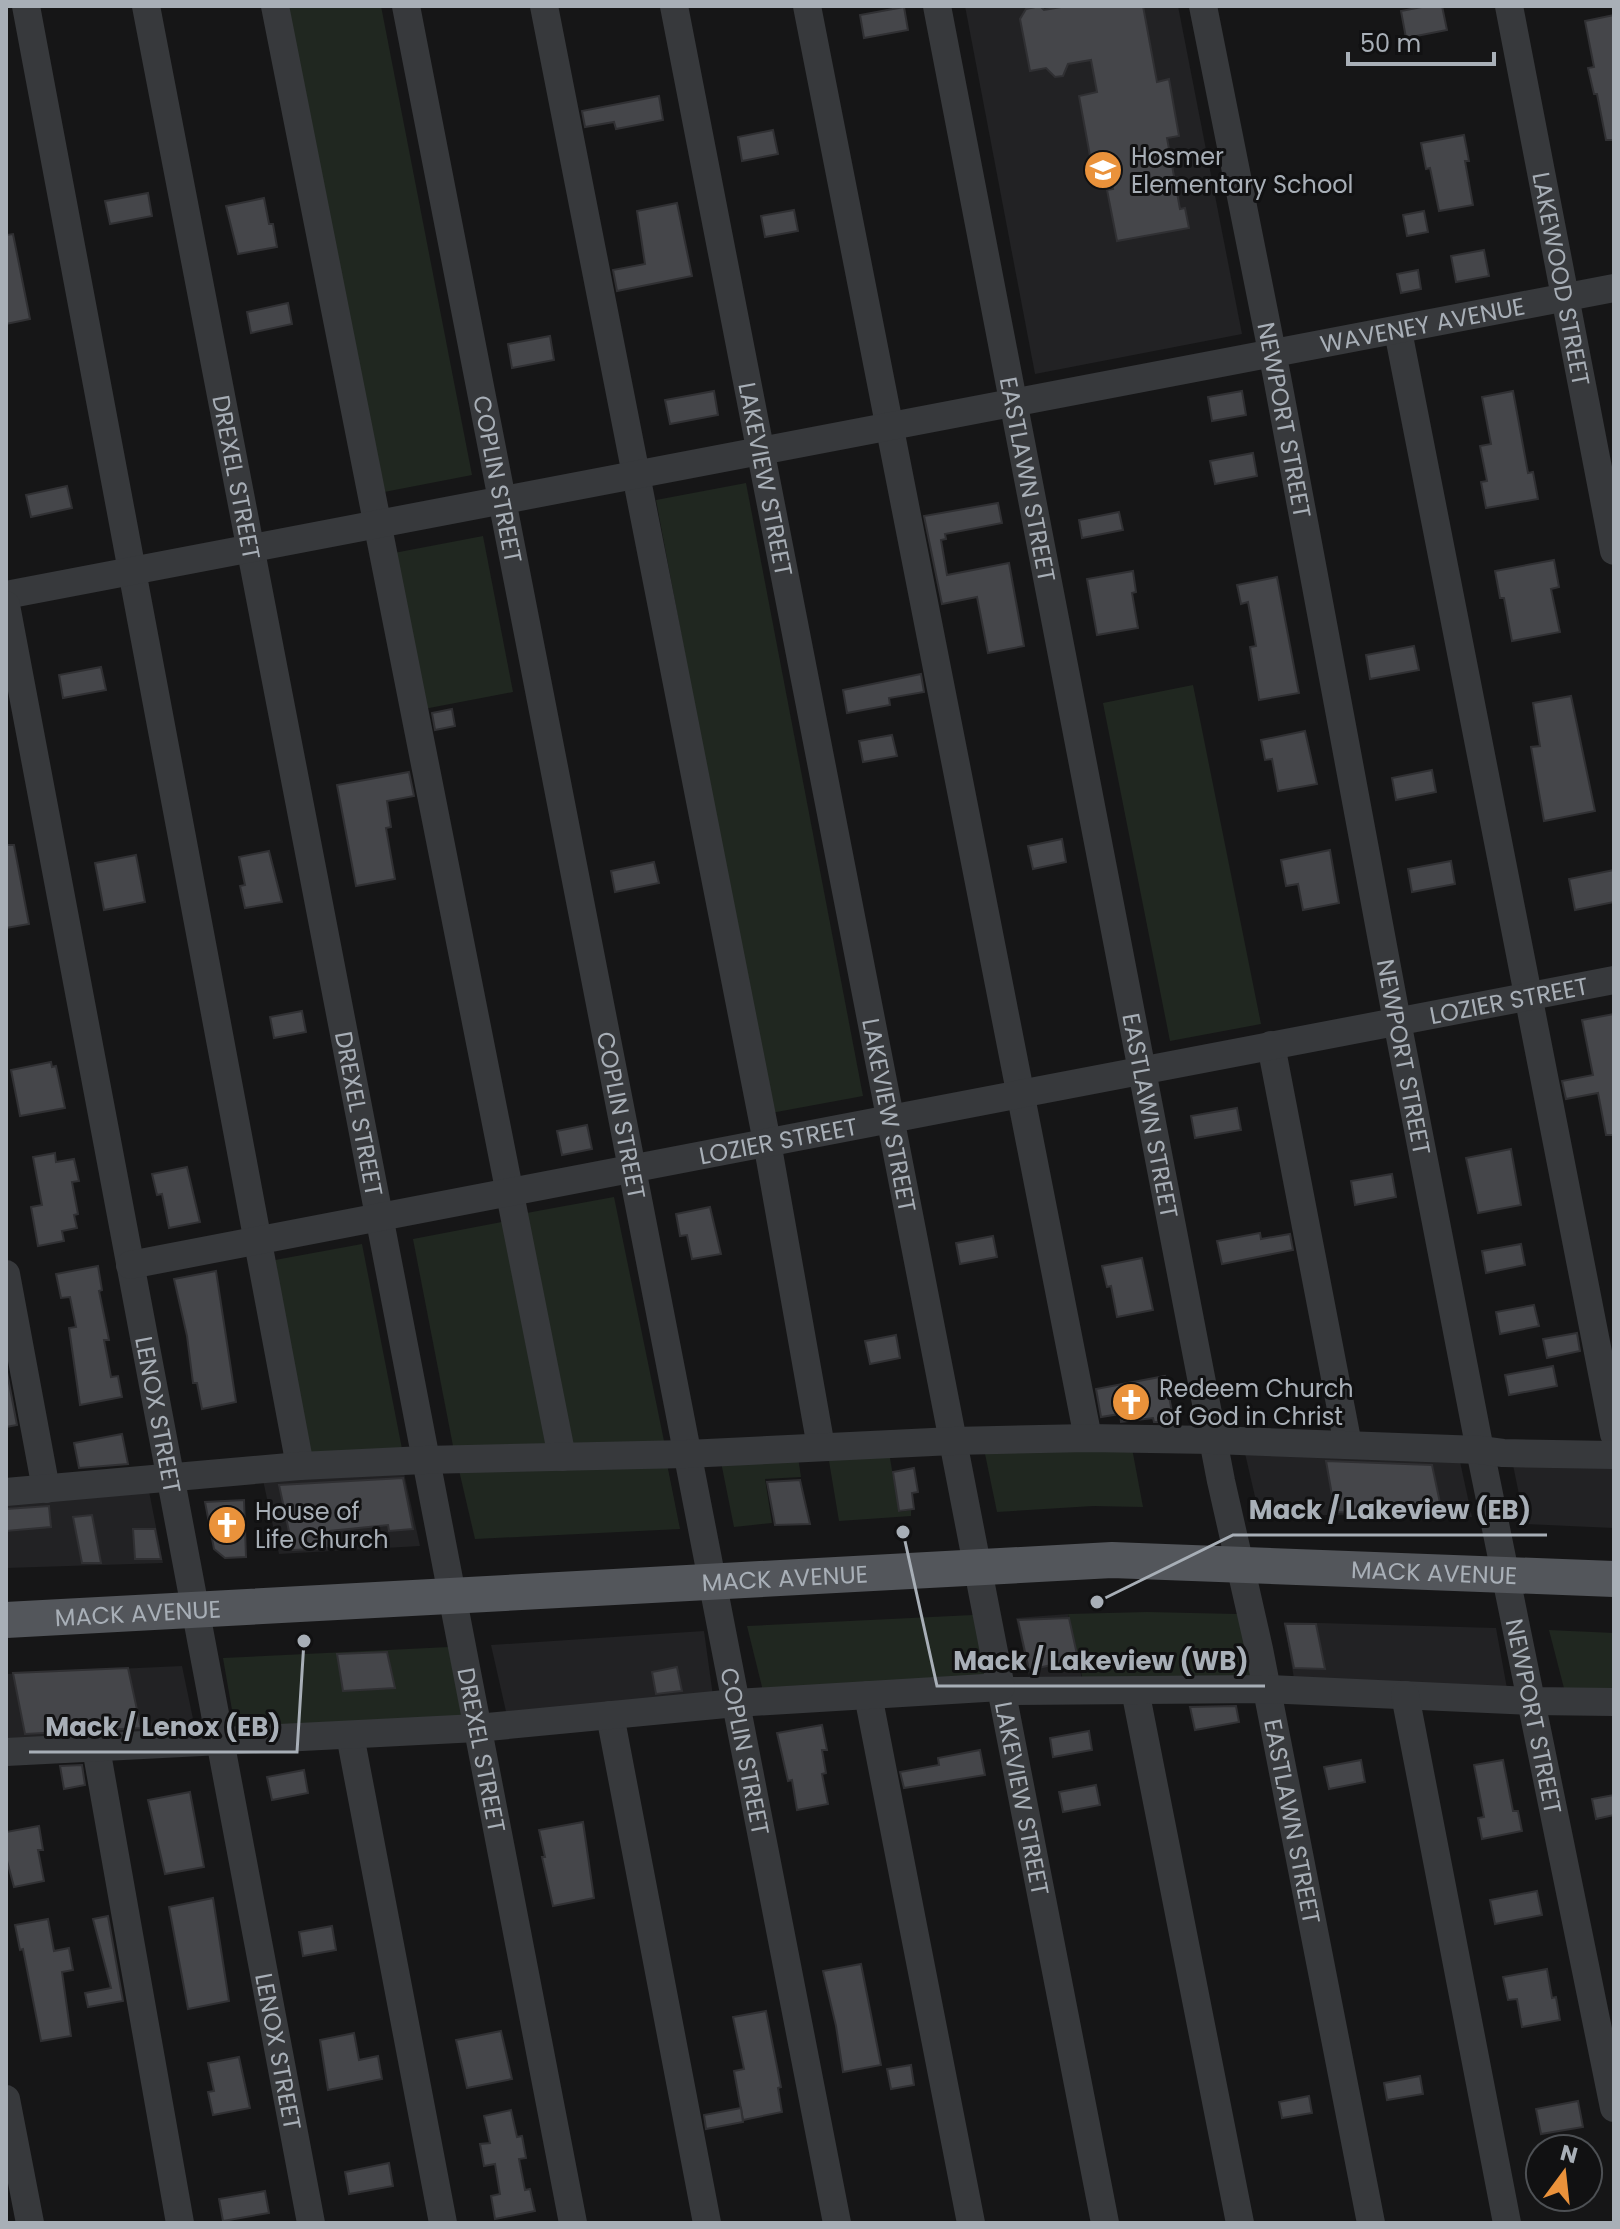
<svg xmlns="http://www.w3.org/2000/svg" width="1620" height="2229" viewBox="0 0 1620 2229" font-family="Poppins,sans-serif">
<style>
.built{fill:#222224}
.green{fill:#202720}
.building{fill:#45464a;stroke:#303033;stroke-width:2}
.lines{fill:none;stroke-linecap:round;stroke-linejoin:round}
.minor{stroke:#37393c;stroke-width:28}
.major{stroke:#53565b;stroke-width:36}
.labels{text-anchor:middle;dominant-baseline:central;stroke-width:6;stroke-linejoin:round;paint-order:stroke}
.poi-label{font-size:24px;fill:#a8afb7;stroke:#111112;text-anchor:start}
.street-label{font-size:24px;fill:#a8afb7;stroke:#111112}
.leader{fill:none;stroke:#a8afb7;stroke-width:3}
.callout-dot{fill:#a8afb7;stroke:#111112;stroke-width:3}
.callout-label{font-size:26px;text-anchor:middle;font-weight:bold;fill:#a8afb7;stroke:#111112;stroke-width:6;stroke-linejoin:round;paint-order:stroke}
</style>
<rect width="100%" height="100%" fill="#161617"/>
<g class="built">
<polygon points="965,6 1178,6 1242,334 1035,374"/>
<polygon points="1244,1449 1459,1457 1472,1517 1259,1514"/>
<polygon points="1512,1460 1614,1461 1614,1528 1525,1524"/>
<polygon points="404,1473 420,1546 279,1554 263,1480"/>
<polygon points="149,1491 163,1563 6,1568 6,1502"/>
<polygon points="1068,1614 1083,1684 1031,1685 1016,1618"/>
<polygon points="1284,1622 1496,1628 1508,1694 1295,1684"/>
<polygon points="704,1631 713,1696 507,1716 491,1645"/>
<polygon points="182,1666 197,1738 6,1745 6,1674"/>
</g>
<g class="green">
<polygon points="284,6 381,6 472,475 379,493"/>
<polygon points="746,483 863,1096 771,1113 656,500"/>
<polygon points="483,536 513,692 424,709 394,553"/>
<polygon points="1193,685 1261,1024 1170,1041 1103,703"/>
<polygon points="614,1197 664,1441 567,1445 521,1214"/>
<polygon points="507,1221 553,1446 454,1451 413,1239"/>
<polygon points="362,1244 403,1454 310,1459 275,1260"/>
<polygon points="1131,1443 1143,1507 1093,1506 997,1512 984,1449"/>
<polygon points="889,1452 899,1512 911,1510 911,1516 839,1521 828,1455"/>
<polygon points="798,1457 801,1477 765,1479 772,1523 734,1527 721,1462"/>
<polygon points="666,1459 680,1529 475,1539 458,1466"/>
<polygon points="1147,1612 1237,1614 1245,1623 1256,1686 1085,1690 1068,1614"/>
<polygon points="973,1615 990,1678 764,1695 747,1626"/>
<polygon points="1549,1630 1614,1633 1614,1696 1566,1696"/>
<polygon points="449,1647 464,1717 236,1733 223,1658"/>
</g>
<g class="building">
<polygon points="1040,6 1044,10 1067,6 1143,6 1157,82 1169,79 1179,136 1167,138 1180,209 1185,208 1189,228 1117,241 1107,190 1113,189 1106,153 1090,156 1079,96 1097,92 1091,60 1068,64 1063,76 1055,77 1046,68 1030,71 1020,19 1026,9"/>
<polygon points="1427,6 1442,6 1447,30 1406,38 1401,11"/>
<polygon points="904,7 908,30 864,38 860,15"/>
<polygon points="1614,15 1614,140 1606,140 1597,94 1594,94 1588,68 1594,67 1585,21"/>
<polygon points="659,96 663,120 616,129 614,122 585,127 582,111"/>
<polygon points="773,130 778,154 742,161 738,137"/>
<polygon points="1464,135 1469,161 1465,161 1473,205 1439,211 1430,168 1426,169 1421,143"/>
<polygon points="148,193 152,216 110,224 105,201"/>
<polygon points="264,198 269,224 273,224 277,247 238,254 226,206"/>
<polygon points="677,203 692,276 617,291 613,270 645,264 637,211"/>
<polygon points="794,210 798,231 765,237 761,216"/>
<polygon points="1424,211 1428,232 1407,236 1403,215"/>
<polygon points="13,234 30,319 6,324 6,235"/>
<polygon points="1484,250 1489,276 1456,282 1451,256"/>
<polygon points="1418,270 1421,289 1401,293 1397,274"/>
<polygon points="288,303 292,324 251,333 247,312"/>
<polygon points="550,336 554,360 512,368 508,344"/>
<polygon points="714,391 718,415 670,424 665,400"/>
<polygon points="1242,391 1246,415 1212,421 1208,397"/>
<polygon points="1513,391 1528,473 1533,472 1538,499 1486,508 1481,482 1487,481 1480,446 1491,444 1482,397"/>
<polygon points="1253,453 1257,476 1215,484 1210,461"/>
<polygon points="67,486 72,508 31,517 26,495"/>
<polygon points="998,503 1002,523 945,534 946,539 941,540 947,575 1009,563 1024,646 988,653 977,597 942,604 924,516"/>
<polygon points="1119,512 1123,530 1082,538 1079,520"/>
<polygon points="1554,560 1559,587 1551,589 1560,632 1512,641 1504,598 1500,598 1495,571"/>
<polygon points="1133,571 1136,592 1132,593 1138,628 1097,635 1087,579"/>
<polygon points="1277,577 1299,693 1259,700 1250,647 1256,646 1248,602 1241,604 1237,585"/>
<polygon points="1414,646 1419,670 1370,679 1366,655"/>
<polygon points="101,667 106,690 63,698 59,675"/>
<polygon points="921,674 924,692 889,698 890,705 847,713 843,690"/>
<polygon points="1571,696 1595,811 1544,821 1531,747 1540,746 1533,703"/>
<polygon points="452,709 455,726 435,730 432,713"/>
<polygon points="1305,731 1317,784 1278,791 1272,759 1265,760 1261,740"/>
<polygon points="892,735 897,756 863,762 859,741"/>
<polygon points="1432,770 1436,792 1396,800 1392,778"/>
<polygon points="409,772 414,796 387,801 391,827 386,828 395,879 356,886 337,785"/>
<polygon points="1062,839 1066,862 1033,869 1028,846"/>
<polygon points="6,845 14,845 29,924 6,928"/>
<polygon points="1330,850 1339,903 1303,910 1298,884 1286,886 1281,860"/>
<polygon points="269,851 282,902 245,908 240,886 245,885 239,857"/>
<polygon points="136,855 145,902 104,910 95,863"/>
<polygon points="1451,861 1455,884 1412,892 1408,869"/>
<polygon points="654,862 659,883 615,892 611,871"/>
<polygon points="1614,870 1614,902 1575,910 1569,879"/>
<polygon points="302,1011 306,1032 274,1038 270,1017"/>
<polygon points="1614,1014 1614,1135 1606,1135 1598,1093 1566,1099 1562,1081 1593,1075 1582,1020"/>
<polygon points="51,1062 52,1067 56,1066 65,1108 20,1116 11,1070"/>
<polygon points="1237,1108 1241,1130 1195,1138 1191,1116"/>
<polygon points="587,1125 592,1149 562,1155 557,1131"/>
<polygon points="1511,1149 1521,1205 1478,1213 1466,1158"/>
<polygon points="55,1153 56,1162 74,1159 79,1181 72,1182 78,1214 74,1215 77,1228 62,1231 64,1241 38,1246 31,1207 42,1205 33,1157"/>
<polygon points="187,1167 200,1222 169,1228 162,1194 157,1195 152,1174"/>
<polygon points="1392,1174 1396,1197 1355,1205 1351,1181"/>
<polygon points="710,1207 721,1254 692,1259 687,1235 680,1236 676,1214"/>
<polygon points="1260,1233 1261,1239 1290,1234 1293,1250 1222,1264 1217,1241"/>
<polygon points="993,1236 997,1257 960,1264 956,1243"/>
<polygon points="1521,1244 1525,1265 1486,1273 1482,1251"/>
<polygon points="1142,1258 1153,1310 1117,1317 1111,1286 1107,1287 1102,1266"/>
<polygon points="98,1266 102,1290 99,1291 109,1340 104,1340 111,1377 118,1376 122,1397 80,1405 69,1328 76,1327 70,1297 61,1298 56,1274"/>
<polygon points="216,1271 236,1402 202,1409 197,1383 193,1383 187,1336 174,1279"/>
<polygon points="1534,1305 1539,1326 1500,1334 1496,1312"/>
<polygon points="1577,1333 1580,1351 1547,1358 1543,1339"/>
<polygon points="896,1335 900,1358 870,1364 865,1341"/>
<polygon points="1553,1366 1557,1386 1509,1395 1505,1375"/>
<polygon points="6,1367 17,1425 6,1427"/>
<polygon points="1165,1376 1174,1422 1154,1422 1153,1418 1121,1422 1120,1414 1101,1417 1096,1389"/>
<polygon points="122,1434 128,1464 79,1468 74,1443"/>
<polygon points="1326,1461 1432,1465 1443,1517 1335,1512"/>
<polygon points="914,1468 918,1492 912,1493 914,1509 899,1511 893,1472"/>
<polygon points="403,1478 413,1529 389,1531 388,1525 330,1531 332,1548 293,1550 279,1485"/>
<polygon points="800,1480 810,1524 775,1525 767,1482"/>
<polygon points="244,1500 246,1557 225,1558 214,1549 205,1502"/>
<polygon points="49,1506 51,1527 6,1531 6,1509"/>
<polygon points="92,1515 101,1563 82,1563 73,1517"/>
<polygon points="133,1529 155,1529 161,1559 135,1559"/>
<polygon points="1069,1618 1078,1659 1029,1670 1018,1620"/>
<polygon points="1285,1624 1316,1624 1325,1669 1294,1668"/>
<polygon points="387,1652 395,1688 343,1691 337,1654"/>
<polygon points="677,1667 682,1691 656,1694 652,1672"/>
<polygon points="128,1668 141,1728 25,1734 13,1673"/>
<polygon points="1236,1706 1239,1722 1195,1730 1190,1707"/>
<polygon points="822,1725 827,1750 822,1750 826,1773 822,1774 828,1804 797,1810 792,1780 788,1781 777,1733"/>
<polygon points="1089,1731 1092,1750 1053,1757 1050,1738"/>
<polygon points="980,1750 985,1775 904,1788 900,1772 939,1765 938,1758"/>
<polygon points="1361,1760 1365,1782 1329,1789 1324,1767"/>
<polygon points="1503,1760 1513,1811 1518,1811 1522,1831 1482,1839 1478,1818 1484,1817 1474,1765"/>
<polygon points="82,1765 85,1785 64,1789 60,1766"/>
<polygon points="304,1770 308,1793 272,1800 267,1777"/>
<polygon points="1096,1785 1100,1805 1063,1812 1059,1792"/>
<polygon points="190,1792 204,1867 165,1874 148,1800"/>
<polygon points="1614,1795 1614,1815 1596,1819 1592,1799"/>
<polygon points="583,1822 594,1898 553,1906 542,1857 545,1857 539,1830"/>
<polygon points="39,1826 43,1850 38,1850 44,1881 14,1887 6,1857 6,1832"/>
<polygon points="1537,1891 1542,1915 1495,1924 1490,1900"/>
<polygon points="213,1898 229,2001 188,2009 169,1907"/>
<polygon points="108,1916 123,2001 88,2007 85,1993 111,1988 93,1919"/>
<polygon points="48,1919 54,1951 69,1948 73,1970 62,1972 71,2036 41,2041 23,1949 20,1950 15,1925"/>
<polygon points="332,1926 336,1950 303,1956 299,1932"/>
<polygon points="861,1964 881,2065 843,2072 836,2026 823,1971"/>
<polygon points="1547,1969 1552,1998 1556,1997 1560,2020 1522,2027 1517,1999 1508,2000 1503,1977"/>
<polygon points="766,2011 781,2087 778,2088 782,2112 743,2120 734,2071 744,2069 733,2017"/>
<polygon points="501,2031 512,2079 467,2088 456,2040"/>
<polygon points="354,2033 359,2060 378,2056 382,2079 328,2090 320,2040"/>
<polygon points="239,2057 250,2108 213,2115 208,2092 214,2091 208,2063"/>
<polygon points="911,2065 914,2085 891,2089 887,2069"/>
<polygon points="1420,2076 1423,2094 1387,2100 1384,2083"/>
<polygon points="1309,2096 1312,2113 1282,2118 1279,2102"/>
<polygon points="1578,2101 1583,2127 1541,2134 1536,2109"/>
<polygon points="741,2108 743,2122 706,2129 704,2115"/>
<polygon points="511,2110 517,2137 522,2136 526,2158 519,2159 525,2190 530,2189 535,2211 495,2219 491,2196 500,2194 495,2164 484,2166 480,2144 490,2143 484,2116"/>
<polygon points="389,2163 393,2186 349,2194 345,2172"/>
<polygon points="265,2191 269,2213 223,2221 219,2199"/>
</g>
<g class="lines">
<g class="minor">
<polyline points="26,6 300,1466"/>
<path id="s1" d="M146,6L573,2223"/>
<polyline points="275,6 562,1457"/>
<path id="s2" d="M406,6L837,2223"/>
<polyline points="544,6 767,1142 821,1447"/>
<path id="s3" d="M674,6L1105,2223"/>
<polyline points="807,6 1088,1438"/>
<path id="s4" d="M937,6L1221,1481L1259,1649L1371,2223"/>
<path id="s5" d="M1203,6L1277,377L1397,1021L1480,1450L1614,2108"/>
<path id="s6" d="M1509,6L1614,551"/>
<polyline points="1398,331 1614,1434"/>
<path id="s7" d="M6,595L1614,288"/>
<path id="s8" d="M6,605L311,2223"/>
<polyline points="1271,1045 1348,1445"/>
<path id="s9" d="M130,1265L1614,980"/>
<polyline points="6,1274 46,1489"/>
<polyline points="6,1492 300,1466 424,1460 687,1454 953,1441 1088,1438 1213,1440 1480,1450 1503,1453 1614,1455"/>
<polyline points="1135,1690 1240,2223"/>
<polyline points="1002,1691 1267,1689 1532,1701 1614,1702"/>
<polyline points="868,1695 971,2223"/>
<polyline points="1405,1695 1507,2223"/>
<polyline points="610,1715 707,2223"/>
<polyline points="350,1735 443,2223"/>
<polyline points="96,1748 180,2223"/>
<polyline points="6,1752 477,1728 736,1703 1001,1687"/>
<polyline points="6,2099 30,2223"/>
</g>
<path class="major" id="s10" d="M6,1620L1112,1560L1614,1579"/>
</g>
<defs>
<g id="school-disc" transform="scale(2)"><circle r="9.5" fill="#ea923b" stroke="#111112"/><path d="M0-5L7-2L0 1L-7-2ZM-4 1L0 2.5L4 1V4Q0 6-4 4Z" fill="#fff"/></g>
<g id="church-disc" transform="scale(2)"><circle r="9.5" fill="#ea923b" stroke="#111112"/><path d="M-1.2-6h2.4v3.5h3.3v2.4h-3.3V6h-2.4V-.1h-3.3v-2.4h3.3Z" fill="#fff"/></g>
</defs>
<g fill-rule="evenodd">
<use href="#school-disc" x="1103" y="170"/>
<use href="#church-disc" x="1131" y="1402"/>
<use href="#church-disc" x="227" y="1525"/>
</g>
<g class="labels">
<g class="poi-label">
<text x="1131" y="156">Hosmer<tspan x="1131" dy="28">Elementary School</tspan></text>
<text x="1159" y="1388">Redeem Church<tspan x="1159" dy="28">of God in Christ</tspan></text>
<text x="255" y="1511">House of<tspan x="255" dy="28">Life Church</tspan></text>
</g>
<g class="street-label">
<text stroke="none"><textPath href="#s6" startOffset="278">LAKEWOOD STREET</textPath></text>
<text stroke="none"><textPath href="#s7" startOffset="1442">WAVENEY AVENUE</textPath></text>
<text stroke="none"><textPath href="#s5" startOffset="422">NEWPORT STREET</textPath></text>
<text stroke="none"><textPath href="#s1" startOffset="480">DREXEL STREET</textPath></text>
<text stroke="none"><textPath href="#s2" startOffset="482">COPLIN STREET</textPath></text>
<text stroke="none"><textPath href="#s3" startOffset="482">LAKEVIEW STREET</textPath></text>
<text stroke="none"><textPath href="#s4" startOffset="482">EASTLAWN STREET</textPath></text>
<text stroke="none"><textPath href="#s9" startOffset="1404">LOZIER STREET</textPath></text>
<text stroke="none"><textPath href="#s5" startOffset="1070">NEWPORT STREET</textPath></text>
<text stroke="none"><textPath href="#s2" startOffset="1130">COPLIN STREET</textPath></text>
<text stroke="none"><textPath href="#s1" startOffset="1128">DREXEL STREET</textPath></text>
<text stroke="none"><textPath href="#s3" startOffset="1130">LAKEVIEW STREET</textPath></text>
<text stroke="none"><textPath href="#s4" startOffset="1130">EASTLAWN STREET</textPath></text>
<text stroke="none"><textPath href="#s9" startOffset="660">LOZIER STREET</textPath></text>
<text stroke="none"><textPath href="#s8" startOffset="824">LENOX STREET</textPath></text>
<text stroke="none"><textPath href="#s10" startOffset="1430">MACK AVENUE</textPath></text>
<text stroke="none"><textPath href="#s10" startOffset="780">MACK AVENUE</textPath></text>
<text stroke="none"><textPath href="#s10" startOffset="132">MACK AVENUE</textPath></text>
<text stroke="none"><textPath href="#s5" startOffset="1742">NEWPORT STREET</textPath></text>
<text stroke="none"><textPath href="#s1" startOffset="1776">DREXEL STREET</textPath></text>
<text stroke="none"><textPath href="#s2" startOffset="1778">COPLIN STREET</textPath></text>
<text stroke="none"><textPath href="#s3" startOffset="1826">LAKEVIEW STREET</textPath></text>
<text stroke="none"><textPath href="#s4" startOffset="1850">EASTLAWN STREET</textPath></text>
<text stroke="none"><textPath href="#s8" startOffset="1472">LENOX STREET</textPath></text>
</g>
</g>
<path class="leader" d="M1097 1602L1233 1535H1547M903 1532L937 1686H1265M304 1641L297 1752H29"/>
<g class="callout-dot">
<circle cx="1097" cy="1602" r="8"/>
<circle cx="903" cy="1532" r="8"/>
<circle cx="304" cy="1641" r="8"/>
</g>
<g class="callout-label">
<text x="1390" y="1519">Mack / Lakeview (EB)</text>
<text x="1101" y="1670">Mack / Lakeview (WB)</text>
<text x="163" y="1736">Mack / Lenox (EB)</text>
</g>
<rect width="1620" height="2229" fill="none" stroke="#a8afb7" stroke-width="16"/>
<g transform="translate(1564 2173) rotate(15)"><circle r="38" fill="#111112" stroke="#4d5054" stroke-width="2"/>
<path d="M0-6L14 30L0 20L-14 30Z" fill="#ea923b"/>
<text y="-12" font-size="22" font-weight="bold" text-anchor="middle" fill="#a8afb7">N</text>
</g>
<path d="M1348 52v12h146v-12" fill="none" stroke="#a8afb7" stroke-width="4"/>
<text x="1360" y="52" font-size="24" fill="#a8afb7" stroke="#111112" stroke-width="6" paint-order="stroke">50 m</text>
</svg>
